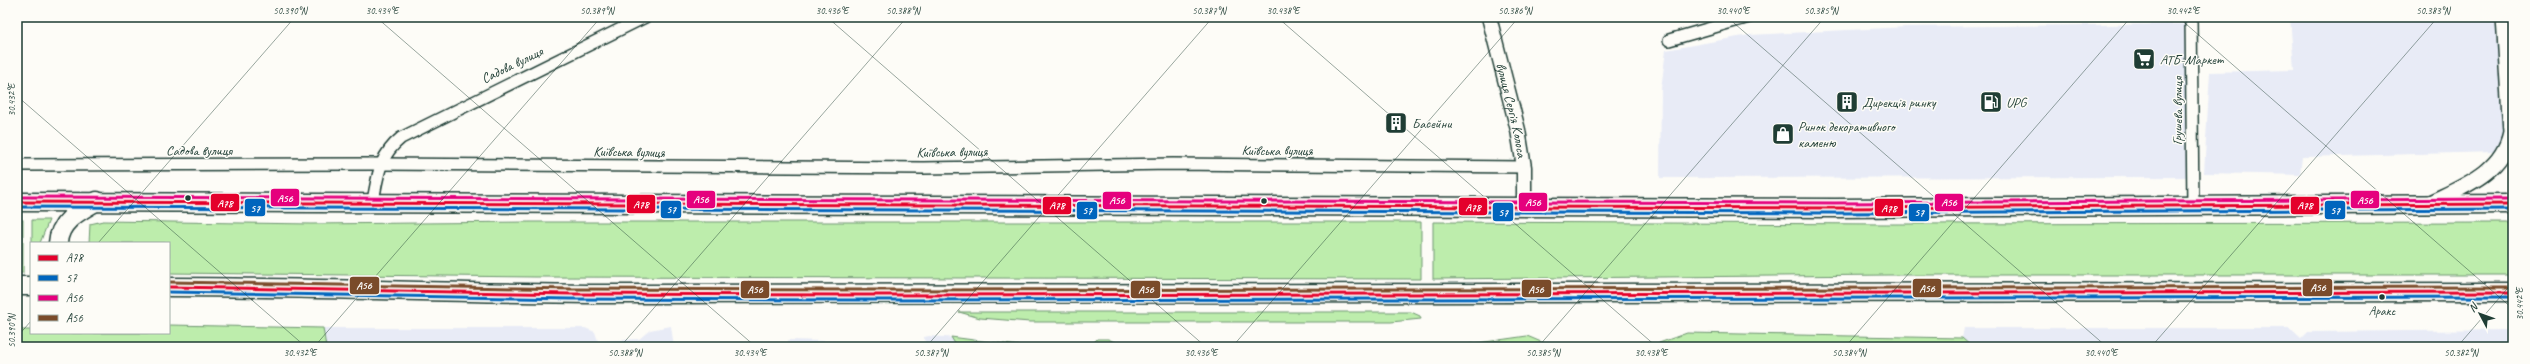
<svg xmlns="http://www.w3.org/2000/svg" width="2530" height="364" viewBox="0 0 2530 364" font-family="Caveat,sans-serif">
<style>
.built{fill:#e8ebf6}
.green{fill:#bdedac;stroke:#6e9570}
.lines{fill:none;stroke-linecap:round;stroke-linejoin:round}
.minor-casing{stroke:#1f3d34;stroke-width:14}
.tertiary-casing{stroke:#1f3d34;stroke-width:17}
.secondary-casing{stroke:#1f3d34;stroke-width:18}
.trunk-casing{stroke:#1f3d34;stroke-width:21}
.minor{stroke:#fdfcf7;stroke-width:11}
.tertiary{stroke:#fdfcf7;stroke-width:14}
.secondary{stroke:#fdfcf7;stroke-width:15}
.trunk{stroke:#fdfcf7;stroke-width:18}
.bus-1-casing{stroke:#fdfcf7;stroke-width:6}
.bus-2-casing{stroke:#fdfcf7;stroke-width:6}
.bus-3-casing{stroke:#fdfcf7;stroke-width:6}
.bus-4-casing{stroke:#fdfcf7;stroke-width:6}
.bus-1{stroke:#e4002b;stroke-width:3}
.bus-2{stroke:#0065bd;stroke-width:3}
.bus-3{stroke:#e5007d;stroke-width:3}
.bus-4{stroke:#7a4b2a;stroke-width:3}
.ticks{fill:none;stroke:#1f3d34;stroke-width:1;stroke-opacity:0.45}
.bus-dot{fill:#1f3d34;stroke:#fdfcf7;stroke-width:1.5}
.labels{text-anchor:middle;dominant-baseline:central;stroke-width:3;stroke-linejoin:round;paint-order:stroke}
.bus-label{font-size:13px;fill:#1f3d34;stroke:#fdfcf7}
.poi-label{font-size:14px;fill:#1f3d34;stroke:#fdfcf7;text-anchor:start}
.street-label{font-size:14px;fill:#1f3d34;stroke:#fdfcf7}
.line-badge{stroke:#fdfcf7;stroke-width:1.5}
.badge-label{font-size:11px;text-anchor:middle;font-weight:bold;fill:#fff}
.neatline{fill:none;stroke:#1f3d34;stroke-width:1.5}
.ticks-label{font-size:10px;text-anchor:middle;fill:#1f3d34}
</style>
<rect width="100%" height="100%" fill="#fdfcf7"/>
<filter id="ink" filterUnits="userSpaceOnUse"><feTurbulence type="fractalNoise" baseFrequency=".025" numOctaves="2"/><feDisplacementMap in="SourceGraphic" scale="8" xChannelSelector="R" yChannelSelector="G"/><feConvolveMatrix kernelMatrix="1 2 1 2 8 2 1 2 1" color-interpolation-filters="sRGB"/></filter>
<g filter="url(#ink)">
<g class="built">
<polygon points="2290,17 2495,17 2504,139 2496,152 2302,157 2300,175 2204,173 2210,72 2294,70"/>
<polygon points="2187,24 2187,177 1660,178 1661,89 1666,50 1749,35 1907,27"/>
<polygon points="671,326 674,347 326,347 323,328 585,328 595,332 598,341 639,339 650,330"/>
<polygon points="1964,328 2289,328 2301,339 2308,332 2513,330 2513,347 1972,347 1962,338"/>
<polygon points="929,336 972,339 1021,347 926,347 924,337"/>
<polygon points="788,340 902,343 903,347 789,347"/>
</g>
<g class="green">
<rect x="17" y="220" width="6" height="53"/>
<polygon points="32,220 49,220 40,243 32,243"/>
<polygon points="103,221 311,224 531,222 1421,222 1421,279 536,277 169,273 169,243 89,243 90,224"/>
<polygon points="1433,222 1889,224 2513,223 2513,275 1889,275 1433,279"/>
<polygon points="959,312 1411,312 1420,316 1421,319 1391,322 1030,322 980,318"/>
<polygon points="169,325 323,328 326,347 17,347 17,330 31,330 31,333 169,333"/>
<polygon points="1687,333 1962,338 1972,347 1648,347"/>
<polygon points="1527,336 1553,347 1450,347"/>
<polygon points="951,337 1019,346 957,347"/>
<polygon points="1097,339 1108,339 1125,347 1092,347 1091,345"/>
</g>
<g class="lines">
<g class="minor-casing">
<g id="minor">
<polyline points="2191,17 2193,206"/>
<polyline points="1669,40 1749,17"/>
<polyline points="17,165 381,164 923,168 1173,164 1524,167"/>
<path d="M373,201C378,175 379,156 401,138L645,17"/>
</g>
</g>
<g class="tertiary-casing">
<g id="tertiary">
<path id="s1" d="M1489,17L1518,130L1524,167V205"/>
</g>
</g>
<g class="secondary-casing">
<path id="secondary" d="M2428,204C2462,187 2503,173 2511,132L2504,17"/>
</g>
<g class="trunk-casing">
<g id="trunk">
<polyline points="17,202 1835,208 2513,204"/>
<path d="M58,243C59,221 80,211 97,201"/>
<polyline points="17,286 31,286"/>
<path d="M169,287C322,287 475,294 628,294C1257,296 1885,293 2513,292"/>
</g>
</g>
<use href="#minor" class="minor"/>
<use href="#tertiary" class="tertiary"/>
<use href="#secondary" class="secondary"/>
<use href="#trunk" class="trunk"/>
<g class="bus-1-casing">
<g id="bus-1">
<polyline points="17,202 1835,208 2513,204"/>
<polyline points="169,287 571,294 864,295 2513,292"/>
</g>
</g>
<g class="bus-2-casing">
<g id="bus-2">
<polyline points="17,207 1835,213 2513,209"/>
<polyline points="169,292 571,299 864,300 2513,297"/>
</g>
</g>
<g class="bus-3-casing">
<polyline id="bus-3" points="17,197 1835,203 2513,199"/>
</g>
<g class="bus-4-casing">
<polyline id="bus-4" points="169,282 571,289 864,290 2513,287"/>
</g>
<use href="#bus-1" class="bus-1"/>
<use href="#bus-2" class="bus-2"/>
<use href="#bus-3" class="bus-3"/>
<use href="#bus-4" class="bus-4"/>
</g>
</g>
<path class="ticks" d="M376,17L756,347M827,17L1206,347M1277,17L1657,347M1727,17L2107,347M2178,17L2513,309M17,96L306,347M98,243L295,17M17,337L31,321M314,347L601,17M620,347L907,17M926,347L1213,17M1232,347L1519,17M1538,347L1825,17M1845,347L2131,17M2151,347L2438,17M2457,347L2513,282"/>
<defs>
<g id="supermarket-square" transform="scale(1.15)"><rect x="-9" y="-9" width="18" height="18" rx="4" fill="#1f3d34" stroke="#fdfcf7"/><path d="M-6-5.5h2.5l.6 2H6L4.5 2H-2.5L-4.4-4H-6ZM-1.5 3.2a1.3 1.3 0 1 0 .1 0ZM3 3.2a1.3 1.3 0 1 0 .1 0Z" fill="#fff"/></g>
<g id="building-square" transform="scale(1.15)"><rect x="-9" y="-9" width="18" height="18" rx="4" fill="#1f3d34" stroke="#fdfcf7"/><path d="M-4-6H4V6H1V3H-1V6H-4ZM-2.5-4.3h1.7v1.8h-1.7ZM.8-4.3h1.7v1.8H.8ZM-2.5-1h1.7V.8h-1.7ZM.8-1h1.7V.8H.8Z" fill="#fff"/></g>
<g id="fuel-square" transform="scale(1.15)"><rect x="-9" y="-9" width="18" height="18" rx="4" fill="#1f3d34" stroke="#fdfcf7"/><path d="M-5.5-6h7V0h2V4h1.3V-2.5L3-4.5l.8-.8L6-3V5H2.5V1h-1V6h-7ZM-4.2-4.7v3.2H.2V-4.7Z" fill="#fff"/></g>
<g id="shop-square" transform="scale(1.15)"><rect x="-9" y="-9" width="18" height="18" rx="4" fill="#1f3d34" stroke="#fdfcf7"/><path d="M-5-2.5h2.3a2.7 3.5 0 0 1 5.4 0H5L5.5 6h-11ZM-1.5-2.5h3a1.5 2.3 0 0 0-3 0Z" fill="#fff"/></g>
</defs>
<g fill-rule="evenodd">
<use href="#supermarket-square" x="2144" y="59"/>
<use href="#building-square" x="1847" y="102"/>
<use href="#fuel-square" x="1991" y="102"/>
<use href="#building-square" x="1396" y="123"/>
<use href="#shop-square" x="1783" y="134"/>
</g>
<g class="bus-dot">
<circle cx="188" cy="198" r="3.5"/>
<circle cx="1264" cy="201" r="3.5"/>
<circle cx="2382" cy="297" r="3.5"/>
</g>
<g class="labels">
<g class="bus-label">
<text x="2382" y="311">Аракс</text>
</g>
<g class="poi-label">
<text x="2160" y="59">АТБ-Маркет</text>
<text x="1862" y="102">Дирекція ринку</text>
<text x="2006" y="102">UPG</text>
<text x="1412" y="123">Басейни</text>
<text x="1798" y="126">Ринок декоративного<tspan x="1798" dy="16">каменю</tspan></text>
</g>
<g class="street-label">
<text transform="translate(512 65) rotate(-26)">Садова вулиця</text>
<text stroke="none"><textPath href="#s1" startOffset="96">вулиця Сергія Колоса</textPath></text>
<text transform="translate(2177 111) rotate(-90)">Грушева вулиця</text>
<text x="199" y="150">Садова вулиця</text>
<text x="1277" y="150">Київська вулиця</text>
<text transform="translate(629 152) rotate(1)">Київська вулиця</text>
<text transform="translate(952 152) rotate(-1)">Київська вулиця</text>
</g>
</g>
<g class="line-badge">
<rect x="270" y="188" width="30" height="19" rx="4" fill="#e5007d"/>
<rect x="686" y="190" width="30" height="19" rx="4" fill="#e5007d"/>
<rect x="2350" y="190" width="30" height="19" rx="4" fill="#e5007d"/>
<rect x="1102" y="191" width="30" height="19" rx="4" fill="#e5007d"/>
<rect x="1518" y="192" width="30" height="20" rx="4" fill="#e5007d"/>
<rect x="1934" y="193" width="30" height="19" rx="4" fill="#e5007d"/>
<rect x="210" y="193" width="30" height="19" rx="4" fill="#e4002b"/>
<rect x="626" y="194" width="30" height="20" rx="4" fill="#e4002b"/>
<rect x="2290" y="196" width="30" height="19" rx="4" fill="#e4002b"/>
<rect x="1042" y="196" width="30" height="19" rx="4" fill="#e4002b"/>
<rect x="1458" y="197" width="30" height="19" rx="4" fill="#e4002b"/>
<rect x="1874" y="198" width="30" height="19" rx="4" fill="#e4002b"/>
<rect x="244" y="198" width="22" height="19" rx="4" fill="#0065bd"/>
<rect x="660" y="200" width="22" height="19" rx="4" fill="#0065bd"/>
<rect x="2324" y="200" width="22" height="20" rx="4" fill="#0065bd"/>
<rect x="1076" y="201" width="22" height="19" rx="4" fill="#0065bd"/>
<rect x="1492" y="202" width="22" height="20" rx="4" fill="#0065bd"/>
<rect x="1908" y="203" width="22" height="19" rx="4" fill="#0065bd"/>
<rect x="349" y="276" width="31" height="19" rx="4" fill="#7a4b2a"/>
<rect x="2302" y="278" width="31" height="19" rx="4" fill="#7a4b2a"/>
<rect x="1912" y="278" width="30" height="20" rx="4" fill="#7a4b2a"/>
<rect x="1521" y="279" width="31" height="19" rx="4" fill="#7a4b2a"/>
<rect x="1130" y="280" width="31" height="19" rx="4" fill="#7a4b2a"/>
<rect x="740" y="280" width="30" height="19" rx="4" fill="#7a4b2a"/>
</g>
<g class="badge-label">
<text x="285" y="202">А56</text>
<text x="701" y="203">А56</text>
<text x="2365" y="204">А56</text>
<text x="1117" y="204">А56</text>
<text x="1533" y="206">А56</text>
<text x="1949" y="206">А56</text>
<text x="225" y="207">А78</text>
<text x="641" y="208">А78</text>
<text x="2305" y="209">А78</text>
<text x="1057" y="209">А78</text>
<text x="1473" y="211">А78</text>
<text x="1889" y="212">А78</text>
<text x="255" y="212">57</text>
<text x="671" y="213">57</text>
<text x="2335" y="214">57</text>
<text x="1087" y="214">57</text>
<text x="1503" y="216">57</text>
<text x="1919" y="216">57</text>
<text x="364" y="289">A56</text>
<text x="2318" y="291">A56</text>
<text x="1927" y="292">A56</text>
<text x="1536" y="293">A56</text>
<text x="1146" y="293">A56</text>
<text x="755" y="293">A56</text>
</g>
<rect width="2530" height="364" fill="none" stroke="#fdfcf7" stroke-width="44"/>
<rect x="30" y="242" width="140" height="92" fill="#fdfcf7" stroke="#a4b0a9"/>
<rect x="38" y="255" width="20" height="6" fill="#e4002b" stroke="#a4b0a9"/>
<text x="66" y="262" font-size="12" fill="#1f3d34">А78</text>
<rect x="38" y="275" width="20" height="6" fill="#0065bd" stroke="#a4b0a9"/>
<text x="66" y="282" font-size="12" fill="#1f3d34">57</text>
<rect x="38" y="295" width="20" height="6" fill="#e5007d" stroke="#a4b0a9"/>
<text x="66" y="302" font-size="12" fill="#1f3d34">А56</text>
<rect x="38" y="315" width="20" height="6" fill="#7a4b2a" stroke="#a4b0a9"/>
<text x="66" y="322" font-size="12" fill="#1f3d34">A56</text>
<g transform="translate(2480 314) rotate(311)" stroke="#fdfcf7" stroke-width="3" paint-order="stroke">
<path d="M0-3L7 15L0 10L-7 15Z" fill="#1f3d34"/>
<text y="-6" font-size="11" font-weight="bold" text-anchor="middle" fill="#1f3d34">N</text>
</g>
<rect x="22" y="22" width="2486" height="320" class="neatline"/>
<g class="ticks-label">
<text x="290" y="14">50.390°N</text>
<text x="382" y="14">30.434°E</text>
<text x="597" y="14">50.389°N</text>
<text x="832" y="14">30.436°E</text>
<text x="903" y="14">50.388°N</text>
<text x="1209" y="14">50.387°N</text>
<text x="1283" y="14">30.438°E</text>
<text x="1515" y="14">50.386°N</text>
<text x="1733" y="14">30.440°E</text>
<text x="1821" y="14">50.385°N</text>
<text x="2183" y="14">30.442°E</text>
<text x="2433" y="14">50.383°N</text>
<text transform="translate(11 100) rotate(-90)" y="4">30.432°E</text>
<text transform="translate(2519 304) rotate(-90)" y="4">30.442°E</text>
<text transform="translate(11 331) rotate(-90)" y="4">50.390°N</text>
<text x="300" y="356">30.432°E</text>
<text x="625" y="356">50.388°N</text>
<text x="750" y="356">30.434°E</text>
<text x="931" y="356">50.387°N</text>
<text x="1201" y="356">30.436°E</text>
<text x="1543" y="356">50.385°N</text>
<text x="1651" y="356">30.438°E</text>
<text x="1849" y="356">50.384°N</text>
<text x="2101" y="356">30.440°E</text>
<text x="2461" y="356">50.382°N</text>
</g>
</svg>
